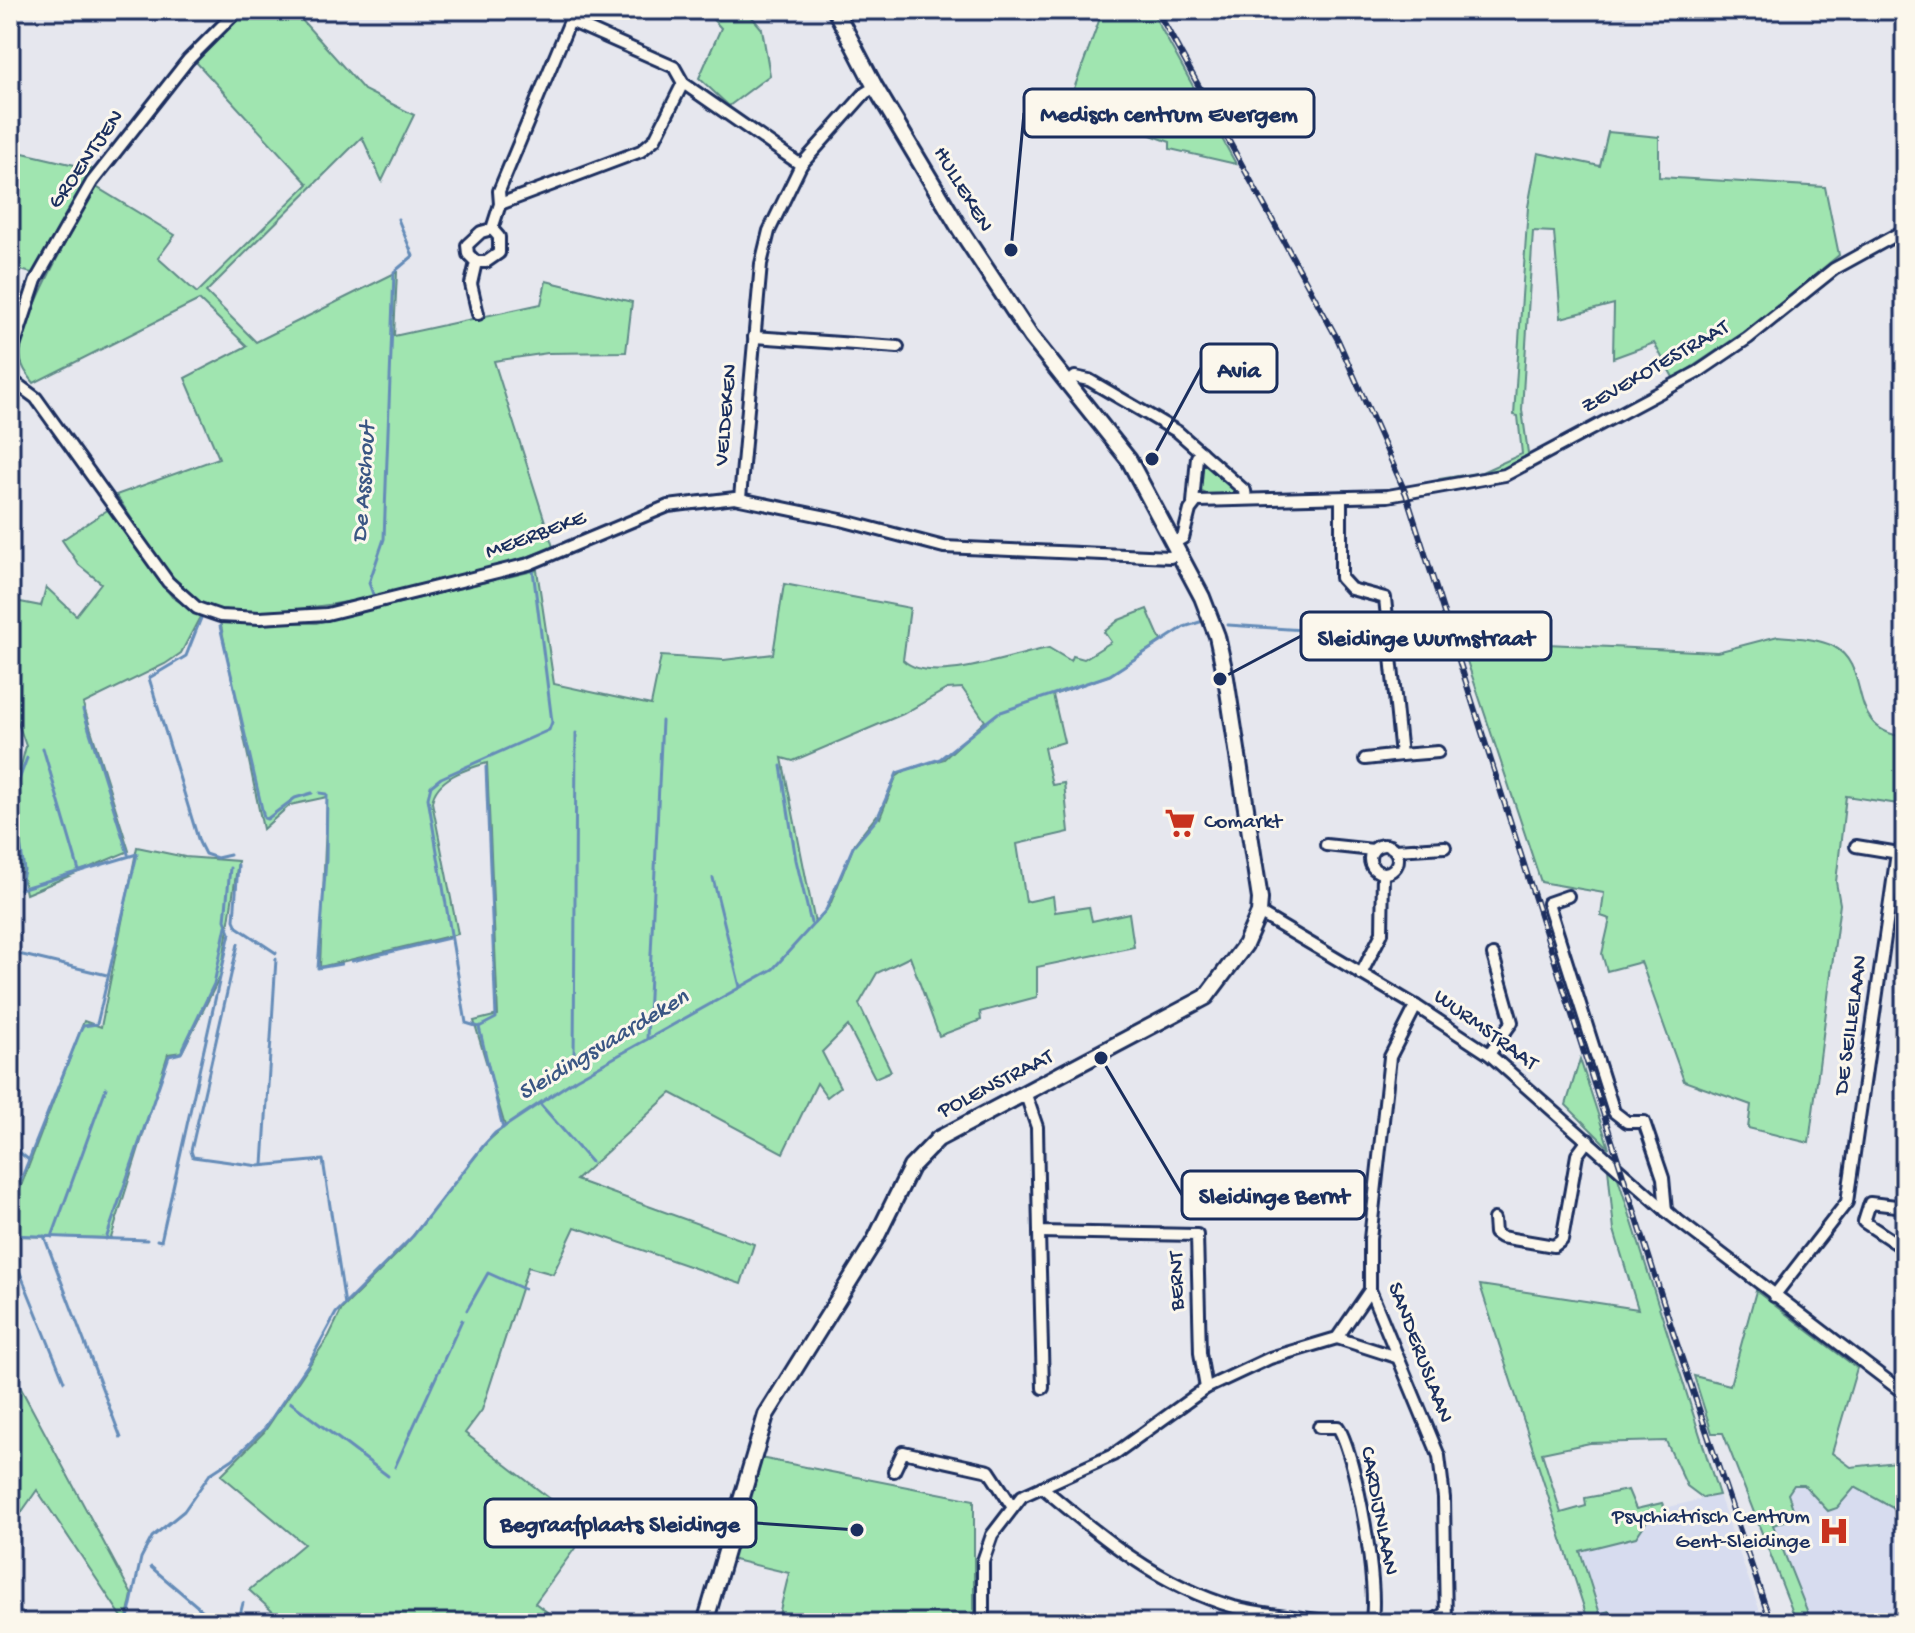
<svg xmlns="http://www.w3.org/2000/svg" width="1915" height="1633" viewBox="0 0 1915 1633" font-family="'Gochi Hand',sans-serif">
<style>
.built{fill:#d7dcef}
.green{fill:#a0e5b0;stroke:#5e8a87;stroke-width:2;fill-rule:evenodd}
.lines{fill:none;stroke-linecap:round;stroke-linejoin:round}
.stream{stroke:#658cb8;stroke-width:3}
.minor-casing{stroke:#1b2f5e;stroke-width:16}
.secondary-casing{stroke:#1b2f5e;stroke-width:20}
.minor{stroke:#fbf7ec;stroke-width:10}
.secondary{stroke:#fbf7ec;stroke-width:14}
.rail-casing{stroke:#1b2f5e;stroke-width:6}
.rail{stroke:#fbf7ec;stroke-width:3;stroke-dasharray:9;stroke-linecap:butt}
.labels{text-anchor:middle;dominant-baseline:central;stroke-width:6;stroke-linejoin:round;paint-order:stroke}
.street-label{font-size:22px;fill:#1b2f5e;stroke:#fbf7ec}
.poi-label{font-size:22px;fill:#1b2f5e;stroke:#fbf7ec;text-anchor:start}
.water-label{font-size:24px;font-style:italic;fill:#3a5684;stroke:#fbf7ec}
.leader{fill:none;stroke:#1b2f5e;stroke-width:3}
.callout-dot{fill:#1b2f5e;stroke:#fbf7ec;stroke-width:3}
.callout{fill:#fbf7ec;stroke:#1b2f5e;stroke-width:3}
.callout-label{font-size:24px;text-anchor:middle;font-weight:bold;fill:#1b2f5e}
</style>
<rect width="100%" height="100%" fill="#e6e7ee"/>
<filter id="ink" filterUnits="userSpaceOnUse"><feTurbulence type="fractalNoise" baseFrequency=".0125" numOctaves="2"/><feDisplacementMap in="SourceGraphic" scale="16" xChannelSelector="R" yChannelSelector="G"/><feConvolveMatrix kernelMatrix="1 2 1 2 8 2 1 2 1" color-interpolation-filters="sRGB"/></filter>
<g filter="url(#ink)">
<g class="built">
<polygon points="1905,1461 1905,1623 1797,1623 1744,1472 1783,1475"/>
<polygon points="1719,1495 1764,1623 1615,1623 1609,1612 1600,1614 1579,1551 1635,1537 1644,1523 1667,1513 1665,1508"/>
</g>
<g class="green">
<path d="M246,10H293L364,90L414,115L382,181L362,137L206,292L256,342L397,272L394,336L541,304L546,281L632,302L626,352L548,353L494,361L553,547C493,573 253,636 198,601C166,581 138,526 116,495L219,458L185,378L247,346L199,300L34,383C28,375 21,367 20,356C17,327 79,216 96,187L175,235L158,258L197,293L308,184L196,62L232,20Z"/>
<polygon points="704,10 746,10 762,29 770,75 729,106 699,78 721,28"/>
<polygon points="1090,10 1151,10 1236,164 1170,149 1170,142 1068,105 1100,18 1089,13"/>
<polygon points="1608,132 1659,137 1659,177 1825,187 1839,255 1753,326 1674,379 1654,343 1613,358 1614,304 1561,318 1554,232 1533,231 1522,410 1529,460 1500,474 1445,484 1440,479 1482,472 1522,454 1518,416 1514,415 1528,207 1538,153 1600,166"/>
<polygon points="10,150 92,169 35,274 10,267"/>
<polygon points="1207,464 1236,487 1236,494 1209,496 1201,491 1201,466"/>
<polygon points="109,509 172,597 201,615 181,653 165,664 83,704 129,851 26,894 10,809 26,746 10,700 10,600 41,606 46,587 76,615 101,583 79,565 62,540"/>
<path d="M537,570L554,684L651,705L661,656L724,660L773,654L784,584L910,608L903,660C931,687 1013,654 1049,648L1071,661L1073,656L1084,659L1111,642L1104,632L1119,620L1147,609L1161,641L1110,675L1053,695L1064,742L1044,748L1052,785L1064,783L1069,832L1017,844L1026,902L1053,896L1055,912L1089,907L1092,921L1129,913L1134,947L1037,967V997L980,1012L981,1020L939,1036L910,957L877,973L859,1004L891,1071L875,1078L848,1026L822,1052L840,1087L827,1097L817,1083L783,1153L671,1093L576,1180L754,1244L741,1284L575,1227L553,1274L528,1267L482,1410L465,1433L589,1529L535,1603L551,1615L544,1623H285L249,1590L304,1544L221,1475L264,1432L329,1336L342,1309L403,1248L487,1142L505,1126L474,1021L498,1015L487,763C466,769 436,778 432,802L458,934L320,967L327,797L290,805L263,829L220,621L316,623ZM962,688L985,721L944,759L906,770L896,777L880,818L877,815L855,843L830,905L815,923L782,758L793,761L903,714L947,689Z"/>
<path d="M1778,636C1796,638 1817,638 1833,646C1874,668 1843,729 1905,737V805L1846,796L1836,882L1840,904L1809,1143L1748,1128L1751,1105L1684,1081L1641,962L1607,971L1602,954L1610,919L1601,916L1604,893L1541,882L1460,640L1717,652Z"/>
<polygon points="137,847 185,857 238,861 221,975 182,1052 168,1054 111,1238 10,1236 10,1215 84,1021 101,1027"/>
<polygon points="1580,1059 1609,1148 1566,1105"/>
<polygon points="1608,1168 1618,1178 1719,1495 1703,1498 1687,1486 1666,1441 1590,1443 1542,1453 1561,1513 1586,1506 1585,1498 1628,1490 1636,1509 1662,1503 1667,1513 1649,1518 1636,1537 1580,1551 1600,1614 1609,1611 1615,1623 1589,1623 1480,1285 1638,1309 1614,1230"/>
<polygon points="1756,1291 1857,1368 1832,1453 1851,1467 1905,1461 1905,1527 1893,1508 1855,1487 1837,1508 1828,1511 1804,1485 1794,1485 1788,1494 1796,1517 1773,1525 1812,1623 1797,1623 1723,1433 1712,1433 1694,1376 1730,1385"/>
<polygon points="10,1368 132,1595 126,1623 37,1490 16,1520 10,1517"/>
<polygon points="760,1458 974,1500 974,1623 777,1623 789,1573 730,1559"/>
</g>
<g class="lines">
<g class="stream">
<polyline points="513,563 528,558"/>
<polyline points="439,581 459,576"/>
<polyline points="374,597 369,583 384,539 394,272 413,256 398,219"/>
<polyline points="201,618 186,656 149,678 199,842 205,854 217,858 230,855"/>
<polyline points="1228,625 1382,635"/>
<polyline points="220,626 264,818 267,819 295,798 312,793"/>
<polyline points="1398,636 1442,637"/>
<polyline points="1466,639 1500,640"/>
<polyline points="83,710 128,854"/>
<polyline points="43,748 79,871"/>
<polyline points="781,766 796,860 811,923"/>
<polyline points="320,793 327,794 326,860 318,968 341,964"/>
<polyline points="238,865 234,920 237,927 276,953"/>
<polyline points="713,878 740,987"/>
<polyline points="10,909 11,907"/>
<polyline points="238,944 191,1151 193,1157 259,1166 323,1160 345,1305"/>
<polyline points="10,952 107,975"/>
<polyline points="352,961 449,938"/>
<polyline points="479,1027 496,1018 486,767"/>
<polyline points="647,1039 662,721"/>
<polyline points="574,1065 576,733"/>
<polyline points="541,1105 591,1162"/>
<polyline points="503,1128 479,1027 466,1023 428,798 431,786 441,778 549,730 552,722 533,570"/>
<polyline points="10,1145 29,1160"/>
<polyline points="263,1165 276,959"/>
<polyline points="10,1207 80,1032 83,1026 97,1024 137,854 20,889 24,870 13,796 27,758"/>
<polyline points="10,1235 147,1240"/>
<polyline points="44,1236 121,1438"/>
<polyline points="52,1237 106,1088"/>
<polyline points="106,1239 169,1056 181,1053 214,984 226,926"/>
<polyline points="157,1240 161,1241 230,933 225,920 230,868"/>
<polyline points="12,1253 64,1381"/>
<polyline points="467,1310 488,1273 524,1289"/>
<polyline points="290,1402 388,1476"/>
<polyline points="395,1467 462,1320"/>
<polyline points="151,1567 217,1623"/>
<polyline points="127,1623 141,1558 152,1537 184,1511 210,1474 233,1459 265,1428 309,1363 336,1313 413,1236 484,1145 495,1133 576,1079 773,969 826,910 853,847 877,819 897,773 940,759 998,713 1110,675 1184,627 1200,622"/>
<polyline points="238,1623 243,1603"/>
</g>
<g class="minor-casing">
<g id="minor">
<polyline points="1895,10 1905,17"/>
<polyline points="500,204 641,151 655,139 683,83"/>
<polyline points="476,262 486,262 499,253 499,237 492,229"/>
<polyline points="478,314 471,284 476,262 468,254 467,245 481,232 492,229 500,204 499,191 570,21 674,67 683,83 801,165"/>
<polyline points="754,337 898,347"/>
<polyline points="10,359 36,280 92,182 188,60 238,10"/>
<polyline points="10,379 36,398 168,582 197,608 220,616 260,618 327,614 529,564 668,506 735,498 841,520 944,547 1170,557 1180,553"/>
<polyline points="1068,383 1075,377 1089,380 1178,432 1245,491 1246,498"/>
<polyline points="740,498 761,264 769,231 801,165 865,93 875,87"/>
<polyline points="1341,499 1341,578 1351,589 1385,598 1401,755 1365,759"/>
<polyline points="1193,503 1197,457 1201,452"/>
<polyline points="1174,543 1183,538 1190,510 1197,501 1388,496 1505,475 1698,372 1748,338 1834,269 1905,230"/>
<polyline points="1401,755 1438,752"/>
<circle cx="1384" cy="859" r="14"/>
<polyline points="1326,845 1373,850"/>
<polyline points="1856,846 1905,854"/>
<polyline points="1395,850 1445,847"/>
<polyline points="1568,896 1548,903 1614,1112 1627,1122 1644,1122 1663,1178 1666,1211"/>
<polyline points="1259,913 1416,1006 1489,1054 1672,1216 1905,1394"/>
<polyline points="1361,974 1382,933 1383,873"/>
<polyline points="1416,1006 1390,1057 1370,1239 1370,1290 1439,1456 1444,1498 1446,1623"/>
<polyline points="1489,1054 1512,1022 1493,955"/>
<polyline points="1026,1095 1037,1127 1039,1232 1197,1235 1200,1353 1206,1388"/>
<polyline points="1905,1207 1870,1203 1864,1222 1902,1247 1905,1234"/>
<polyline points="1494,1219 1495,1233 1501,1237 1554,1246 1562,1240 1577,1155 1588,1140"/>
<polyline points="1039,1232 1043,1388"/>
<polyline points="1774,1296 1847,1202 1897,853"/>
<polyline points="1337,1338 1396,1357"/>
<path d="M1319,1427H1338C1356,1455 1380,1591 1371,1623"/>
<polyline points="894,1471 903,1452 989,1471 1012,1506"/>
<path d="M1042,1487C1101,1537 1158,1585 1234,1607C1269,1616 1308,1618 1344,1623"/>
<polyline points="983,1623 983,1561 992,1535 1022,1496 1113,1455 1206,1388 1270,1358 1337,1338 1370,1290"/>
<polyline points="1430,1623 1445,1613"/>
</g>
</g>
<g class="secondary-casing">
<polyline id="secondary" points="705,1623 766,1415 875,1240 911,1167 938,1139 1206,997 1245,945 1259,913 1260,899 1226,678 1217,636 1202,597 1129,460 1031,337 961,231 875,87 835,10"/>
</g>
<use href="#minor" class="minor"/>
<use href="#secondary" class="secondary"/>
<g class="rail-casing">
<polyline id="rail" points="1157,10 1338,340 1406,494 1672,1329 1771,1623"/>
</g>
<use href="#rail" class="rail"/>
</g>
</g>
<defs>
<g id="supermarket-bare" transform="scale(2.4)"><path d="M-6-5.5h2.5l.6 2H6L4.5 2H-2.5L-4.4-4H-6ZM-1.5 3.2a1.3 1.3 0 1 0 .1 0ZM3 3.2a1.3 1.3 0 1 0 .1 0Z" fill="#c8321e" stroke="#fbf7ec" stroke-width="2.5" paint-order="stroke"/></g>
<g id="hospital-bare" transform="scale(2.4)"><path d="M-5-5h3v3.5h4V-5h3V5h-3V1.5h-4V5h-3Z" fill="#c8321e" stroke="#fbf7ec" stroke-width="2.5" paint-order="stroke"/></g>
</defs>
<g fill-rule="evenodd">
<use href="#supermarket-bare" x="1180" y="823"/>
<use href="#hospital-bare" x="1834" y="1531"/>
</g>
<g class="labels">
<g class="street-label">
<text transform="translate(87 160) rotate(-55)">GROENTJEN</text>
<text transform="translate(962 190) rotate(59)">HULLEKEN</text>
<text transform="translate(1656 368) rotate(-30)">ZEVEKOTESTRAAT</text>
<text transform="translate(727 415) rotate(-85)">VELDEKEN</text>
<text transform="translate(536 536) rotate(-20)">MEERBEKE</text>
<text transform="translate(1852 1025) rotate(-82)">DE SEILLELAAN</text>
<text transform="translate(1485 1031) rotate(36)">WURMSTRAAT</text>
<text transform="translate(996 1085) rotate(-27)">POLENSTRAAT</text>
<text transform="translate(1178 1281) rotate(-91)">BERNT</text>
<text transform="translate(1419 1353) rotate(69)">SANDERUSLAAN</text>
<text transform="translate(1378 1511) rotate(79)">CARDIJNLAAN</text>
</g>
<g class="poi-label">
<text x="1204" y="823">Comarkt</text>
<text x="1810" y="1518" text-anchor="end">Psychiatrisch Centrum<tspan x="1810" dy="25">Gent-Sleidinge</tspan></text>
</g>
<g class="water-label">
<text transform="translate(365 483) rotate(-86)">De Asschout</text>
<text transform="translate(604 1046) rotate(-31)">Sleidingsvaardeken</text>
</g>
</g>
<path class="leader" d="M1011 250L1024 113M1152 459L1201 368M1220 679L1301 636M1101 1058L1182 1195M857 1530L756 1523"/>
<g class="callout-dot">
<circle cx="1011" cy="250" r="8"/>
<circle cx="1152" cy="459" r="8"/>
<circle cx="1220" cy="679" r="8"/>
<circle cx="1101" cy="1058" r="8"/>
<circle cx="857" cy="1530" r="8"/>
</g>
<g class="callout">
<rect x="1024" y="89" width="290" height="48" rx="8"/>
<rect x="1201" y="344" width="76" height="48" rx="8"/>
<rect x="1301" y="612" width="250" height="48" rx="8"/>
<rect x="1182" y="1171" width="183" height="48" rx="8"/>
<rect x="485" y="1499" width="271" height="48" rx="8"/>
</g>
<g class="callout-label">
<text x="1169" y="121">Medisch centrum Evergem</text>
<text x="1239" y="377">Avia</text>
<text x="1426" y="645">Sleidinge Wurmstraat</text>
<text x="1274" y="1203">Sleidinge Bernt</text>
<text x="620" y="1531">Begraafplaats Sleidinge</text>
</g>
<rect width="1915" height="1633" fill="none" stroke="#fbf7ec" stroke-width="40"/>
<rect x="20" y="20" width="1875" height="1593" fill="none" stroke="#1b2f5e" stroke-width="3" filter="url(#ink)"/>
</svg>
